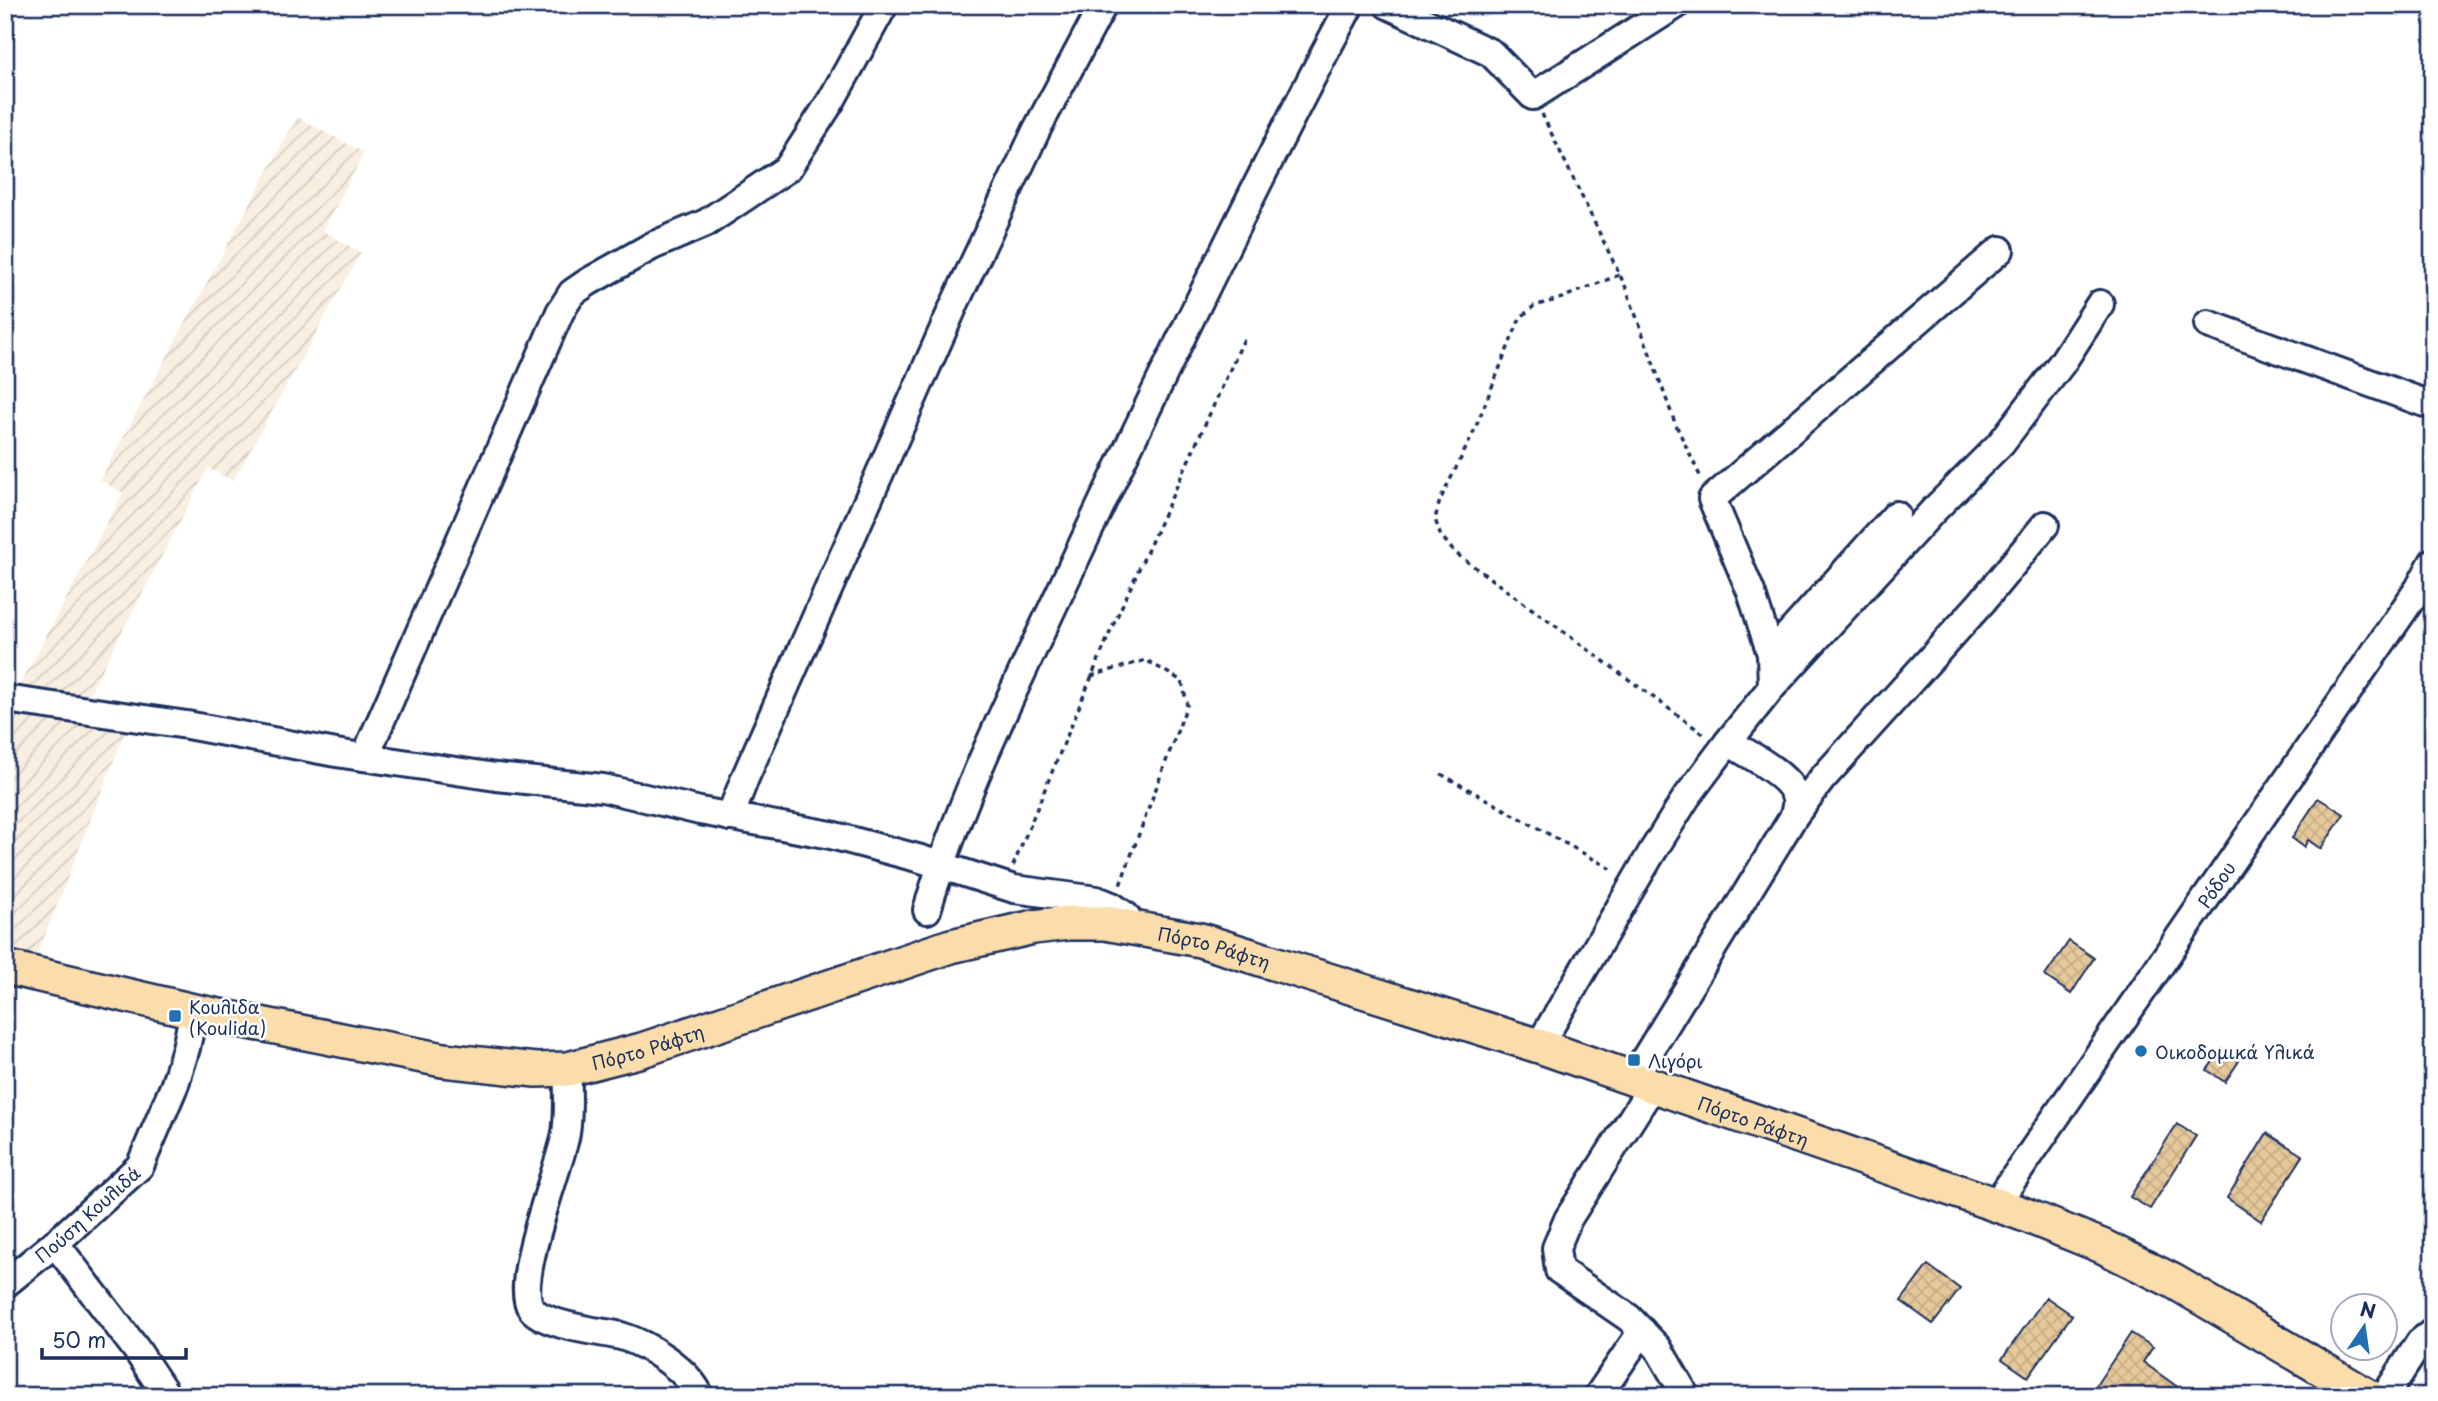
<svg xmlns="http://www.w3.org/2000/svg" width="2438" height="1401" viewBox="0 0 2438 1401" font-family="'Playpen Sans',sans-serif">
<style>
.industrial{fill:url(#industrial-furrows)}
.building{fill:url(#building-cross-hatch);stroke:#1b2f5e;stroke-width:2}
.lines{fill:none;stroke-linecap:round;stroke-linejoin:round}
.minor-casing{stroke:#1b2f5e;stroke-width:32}
.major-casing{stroke:#1b2f5e;stroke-width:38}
.path{stroke:#1b2f5e;stroke-width:3.5;stroke-dasharray:5 5;stroke-linecap:butt}
.minor{stroke:#fff;stroke-width:26}
.major{stroke:#faddab;stroke-width:33}
.poi-dot{fill:#1f6fb2;stroke:#fff;stroke-width:2.5}
.labels{text-anchor:middle;dominant-baseline:central;stroke-width:5;stroke-linejoin:round;paint-order:stroke}
.street-label{font-size:18px;fill:#1b2f5e;stroke:#fff}
.poi-label{font-size:18px;fill:#1b2f5e;stroke:#fff;text-anchor:start}
</style>
<defs>
<pattern id="industrial-furrows" width="10" height="10" patternUnits="userSpaceOnUse" patternTransform="scale(1.75)"><rect width="10" height="10" fill="#f8efe1"/><path d="M-1 1l2-2M0 10L10 0M9 11l2-2" fill="none" stroke="#d4cdc3"/></pattern>
<pattern id="building-cross-hatch" width="8" height="8" patternUnits="userSpaceOnUse" patternTransform="scale(1.75)"><rect width="8" height="8" fill="#e6c99a"/><path d="M0 0l8 8M0 8l8-8" fill="none" stroke="#c5ad87"/></pattern>
</defs>
<rect width="100%" height="100%" fill="#fff"/>
<filter id="ink" filterUnits="userSpaceOnUse"><feTurbulence type="fractalNoise" baseFrequency=".0143" numOctaves="2"/><feDisplacementMap in="SourceGraphic" scale="14" xChannelSelector="R" yChannelSelector="G"/><feConvolveMatrix kernelMatrix="1 2 1 2 8 2 1 2 1" color-interpolation-filters="sRGB"/></filter>
<g filter="url(#ink)">
<g class="industrial">
<polygon points="297,117 364,153 323,231 361,253 233,481 208,468 84,704 17,690 123,493 100,480"/>
<polygon points="5,712 125,732 35,961 5,954"/>
</g>
<g class="building">
<polygon points="2318,798 2344,814 2321,849 2308,840 2304,847 2292,838"/>
<polygon points="2069,941 2094,958 2071,994 2045,976"/>
<polygon points="2222,1049 2239,1061 2225,1082 2207,1070"/>
<polygon points="2177,1124 2196,1136 2150,1209 2130,1197"/>
<polygon points="2267,1133 2303,1156 2261,1221 2227,1198"/>
<polygon points="1928,1265 1960,1289 1933,1324 1901,1301"/>
<polygon points="2046,1297 2072,1315 2028,1377 2002,1359"/>
<polygon points="2131,1333 2153,1347 2143,1362 2190,1396 2089,1396"/>
</g>
<g class="lines">
<g class="minor-casing">
<g id="minor">
<polyline points="1388,5 1491,53 1533,96 1676,5"/>
<polyline points="2208,324 2433,406"/>
<polyline points="1771,654 1896,515"/>
<polyline points="1772,687 1933,511 2001,443 2062,363 2100,304"/>
<polyline points="5,699 187,725 336,753 496,777 603,788 700,811 831,835 921,859 1014,889 1097,900 1112,906 1126,916 1133,927"/>
<polyline points="1728,742 1772,687 1771,654 1751,592 1712,499 2000,250"/>
<polyline points="365,757 560,312 572,293 588,282 652,246 706,223 788,168 831,101 884,5"/>
<polyline points="730,817 745,778 955,303 1037,129 1103,5"/>
<path d="M927,910C963,788 1022,674 1075,560C1163,373 1253,187 1350,5"/>
<path d="M1539,1046L1651,854L1686,798L1728,742C1746,753 1793,776 1796,799C1797,804 1795,811 1794,816"/>
<path d="M568,1069C567,1091 570,1117 565,1138C558,1171 513,1283 531,1308C544,1326 599,1331 621,1336C648,1344 688,1370 700,1396"/>
<polyline points="1633,1078 1794,816 1822,779 1981,603 2045,525"/>
<polyline points="1653,1085 1568,1219 1556,1248 1559,1270 1629,1318 1658,1348 1686,1396"/>
<path id="s1" d="M1996,1204L2419,588L2433,562"/>
<polyline points="55,1243 136,1349 167,1396"/>
<path id="s2" d="M5,1284L60,1239L140,1166L175,1084L186,1048L194,1011"/>
<polyline points="1598,1396 1642,1331"/>
<polyline points="2385,1396 2420,1342 2433,1332"/>
</g>
</g>
<g class="major-casing">
<g id="major">
<path id="s3" d="M5,967L194,1011L443,1060L536,1070L568,1069L642,1050L951,946L1034,927L1068,923H1105L1200,940L1539,1046L2023,1214L2102,1246L2173,1281L2368,1396"/>
</g>
</g>
<g class="path">
<polyline points="1542,114 1626,288 1675,423 1701,478"/>
<polyline points="1619,275 1559,299 1534,306 1520,318 1472,436 1440,500 1435,519 1440,534 1454,552 1705,735"/>
<polyline points="1091,676 1146,660 1182,681 1187,705 1119,888"/>
<polyline points="1441,774 1615,871"/>
<polyline points="1013,866 1111,630 1244,339"/>
</g>
<use href="#minor" class="minor"/>
<use href="#major" class="major"/>
</g>
</g>
<g class="poi-dot">
<rect x="168" y="1009" width="14" height="14" rx="3.5"/>
<circle cx="2141" cy="1051" r="7"/>
<rect x="1627" y="1053" width="14" height="14" rx="3.5"/>
</g>
<g class="labels">
<g class="street-label">
<text stroke="none"><textPath href="#s1" startOffset="388">Ρόδου</textPath></text>
<text stroke="none"><textPath href="#s3" startOffset="1244">Πόρτο Ράφτη</textPath></text>
<text stroke="none"><textPath href="#s3" startOffset="656">Πόρτο Ράφτη</textPath></text>
<text stroke="none"><textPath href="#s3" startOffset="1811">Πόρτο Ράφτη</textPath></text>
<text stroke="none"><textPath href="#s2" startOffset="108">Πούση Κουλιδά</textPath></text>
</g>
<g class="poi-label">
<text x="189" y="1006">Κουλιδα<tspan x="189" dy="21">(Koulida)</tspan></text>
<text x="2155" y="1051">Οικοδομικά Υλικά</text>
<text x="1648" y="1060">Λιγόρι</text>
</g>
</g>
<rect width="2438" height="1401" fill="none" stroke="#fff" stroke-width="28"/>
<rect x="14" y="14" width="2410" height="1373" fill="none" stroke="#1b2f5e" stroke-width="2.5" filter="url(#ink)"/>
<g transform="translate(2364 1327) rotate(13)"><circle r="33" fill="#ffffff" stroke="#a4acbf" stroke-width="2"/>
<path d="M0-5L12 26L0 18L-12 26Z" fill="#1f6fb2"/>
<text y="-10" font-size="19" font-weight="bold" text-anchor="middle" fill="#1b2f5e">N</text>
</g>
<path d="M42 1348v10h144v-10" fill="none" stroke="#1b2f5e" stroke-width="3.5"/>
<text x="52" y="1348" font-size="21" fill="#1b2f5e" stroke="#ffffff" stroke-width="5" paint-order="stroke">50 m</text>
</svg>
